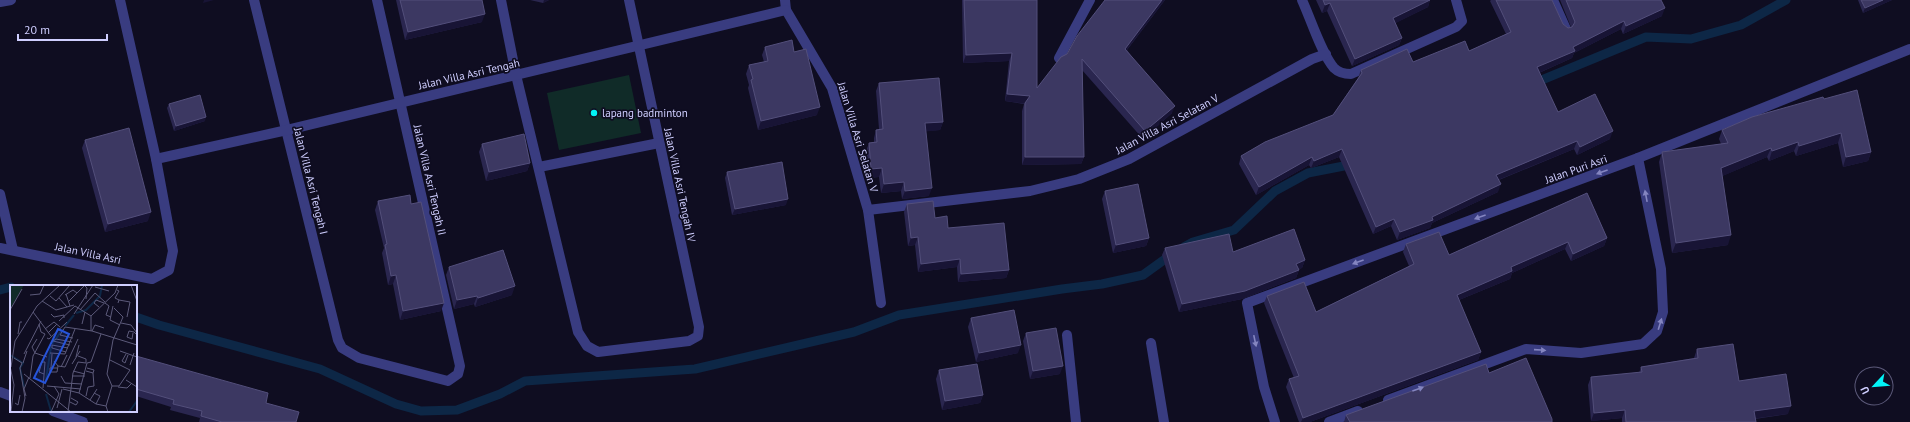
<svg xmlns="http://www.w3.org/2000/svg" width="1910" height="422" viewBox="0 0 1910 422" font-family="'PT Sans',sans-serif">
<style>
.park{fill:#102b28}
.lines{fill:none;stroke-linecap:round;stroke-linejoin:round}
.stream{stroke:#0d2746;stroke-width:9}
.street{stroke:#393c80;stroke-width:10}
.wall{fill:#2a264f}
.shaded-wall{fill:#181435}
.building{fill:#3c3862;stroke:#534f7b}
.oneway{fill:#8485c0}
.poi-dot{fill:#02f3f6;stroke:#0f0d21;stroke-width:1.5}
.labels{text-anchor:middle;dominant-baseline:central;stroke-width:3.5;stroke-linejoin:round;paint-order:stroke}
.street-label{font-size:11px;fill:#cfceff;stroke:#0f0d21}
.poi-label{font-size:11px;fill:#cfceff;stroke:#0f0d21;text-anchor:start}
.inset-river{fill:none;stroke:#0d2746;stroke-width:2}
.inset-road{fill:none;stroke:#5c5a7a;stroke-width:1}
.view{fill:#2654da;fill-opacity:0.15;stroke:#2654da;stroke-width:2}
.inset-edge{fill:none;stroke:#cfceff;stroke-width:2}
</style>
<rect width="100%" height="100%" fill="#0f0d21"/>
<polygon class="park" points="629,75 641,133 559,150 547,93"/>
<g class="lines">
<g class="stream">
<polyline points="1532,84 1646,37 1691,39 1741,25 1786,0"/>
<polyline points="1184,247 1193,242 1234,230 1275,191 1308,173 1354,164"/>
<polyline points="0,290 11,287"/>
<polyline points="136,317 159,325 320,369 396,404 421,411 457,410 500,394 525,381 695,369 854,332 899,315 1062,289 1102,284 1143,275 1172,254"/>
</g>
<g class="street">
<polyline points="254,0 338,340 342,348 359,358 448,381 458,374 460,366 377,0"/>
<polyline points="501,0 516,75 578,332 587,346 598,352 689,341 698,336 699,327 629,0"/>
<polyline points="785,0 786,10 832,88 868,210 881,303"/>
<path d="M1302,0C1310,17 1322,55 1334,68C1339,73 1345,74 1351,74L1456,27L1462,21L1456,0"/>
<polyline points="1553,0 1566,29"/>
<polyline points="0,2 11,0"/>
<polyline points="1059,58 1090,0"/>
<polyline points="156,159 287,130 786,10"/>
<polyline points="539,167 659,143"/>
<polyline points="0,194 13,250"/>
<polyline points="868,210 1030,191 1079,179 1129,159 1312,59 1326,54"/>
<polyline points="0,248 152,279 169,270 173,251 156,159 120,0"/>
<polyline points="1067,335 1076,422"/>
<polyline points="1151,343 1164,422"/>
<polyline points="0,392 11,396"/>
<polyline points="1388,400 1526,349 1581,353 1643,344 1657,331 1663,312 1661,269 1638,158"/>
<polyline points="53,411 83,422"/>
<polyline points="1275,422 1264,387 1247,303 1638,158 1910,49"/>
<polyline points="1329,422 1358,411"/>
</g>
</g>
<g class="wall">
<polygon points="396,0 482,0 482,22 405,40"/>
<polygon points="530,0 549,0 543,3"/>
<polygon points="962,0 1037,0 1037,88 1067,54 1105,0 1165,0 1127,50 1172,113 1143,139 1082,70 1084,157 1081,164 1022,165 1022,111 1024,104 1005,101 1009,61 963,63"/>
<polygon points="1316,0 1430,0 1428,7 1395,23 1402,38 1399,45 1352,66 1327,11 1322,13"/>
<polygon points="1491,0 1552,0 1563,24 1568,28 1571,27 1560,0 1661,0 1662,16 1623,34 1621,29 1574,53 1572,58 1539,73 1558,112 1610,139 1577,155 1574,149 1499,180 1498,192 1432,223 1430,228 1397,240 1391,226 1373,234 1339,157 1311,168 1309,165 1256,195 1239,164 1241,156 1333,115 1358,78 1361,70 1413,62 1469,51 1506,34 1490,1"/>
<polygon points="1858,0 1892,0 1863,13"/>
<polygon points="765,47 794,52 817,115 758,130 748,88 749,85 746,74 749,65 764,62 762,55"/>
<polygon points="879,83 943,122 940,130 926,131 929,196 902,199 901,191 881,193 879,177 868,178 866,151 869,143 874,142 874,138 876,130 879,129 876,91"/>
<polygon points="1824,99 1871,152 1868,161 1843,167 1838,143 1796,156 1794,151 1769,161 1767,157 1722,176 1728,245 1672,253 1659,162 1662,152 1721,144 1719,139 1722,130"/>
<polygon points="169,104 205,121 174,131 167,108"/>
<polygon points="85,140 148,221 105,232 82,148"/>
<polygon points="482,144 530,163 527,171 486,181 479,152"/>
<polygon points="727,172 786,205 732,215 725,178"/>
<polygon points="1105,191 1149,238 1146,246 1113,253 1102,199"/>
<polygon points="1587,193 1607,238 1604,246 1571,261 1565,249 1512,273 1510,279 1459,300 1481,352 1478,360 1310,422 1299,422 1286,387 1289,379 1294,378 1264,303 1267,296 1316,312 1409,266 1403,252 1406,244 1449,255"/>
<polygon points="378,201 411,204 441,311 400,320 393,284 388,285 382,253 384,248 375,210"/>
<polygon points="907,204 935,218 948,228 1009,270 1006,278 958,282 957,267 918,272 915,245 908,246 904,212"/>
<polygon points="1165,248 1233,252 1305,260 1302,268 1298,269 1299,270 1296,278 1242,299 1179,312 1162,255"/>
<polygon points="449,267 512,295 475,307 474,304 454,309 446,275"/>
<polygon points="971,318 1018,353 976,362 968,327"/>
<polygon points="1026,333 1060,374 1030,379 1023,341"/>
<polygon points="1697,349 1739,381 1788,414 1755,419 1756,422 1622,422 1622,418 1591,421 1588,385 1591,377 1639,373 1641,367 1694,358"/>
<polygon points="136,356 266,403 296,422 199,422 200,418 170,410 171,407 136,396"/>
<polygon points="939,370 983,395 980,403 942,410 936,379"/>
<polygon points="1489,373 1552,422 1344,422 1346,415"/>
</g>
<g class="shaded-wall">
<polygon points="204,0 214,0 203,3"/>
<polygon points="544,0 549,0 543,3"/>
<polygon points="1162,0 1165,0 1122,56 1125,49"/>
<polygon points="1430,0 1428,7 1390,26 1393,18"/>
<polygon points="1883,0 1892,0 1863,13 1865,8"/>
<polygon points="1330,3 1327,11 1322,13 1325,5"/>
<polygon points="1665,8 1662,16 1623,34 1626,26"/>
<polygon points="485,14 482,22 405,40 408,32"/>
<polygon points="1624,21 1621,29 1574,53 1572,58 1534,75 1537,67 1573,47"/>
<polygon points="1402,38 1399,45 1352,66 1355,59"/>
<polygon points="1012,53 1009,61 963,63 966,55"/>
<polygon points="1007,94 1030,96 1027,104 1005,101"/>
<polygon points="1175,106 1172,113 1143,139 1145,131"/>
<polygon points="820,107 817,115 758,130 761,121"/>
<polygon points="206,117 205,121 174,131 176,126"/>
<polygon points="943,122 940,130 922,132 925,123"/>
<polygon points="1613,131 1610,139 1577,155 1580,147"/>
<polygon points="1841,133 1838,143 1796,156 1799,146"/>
<polygon points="1577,141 1574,149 1493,182 1496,175"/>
<polygon points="1798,142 1794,151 1769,161 1772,151"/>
<polygon points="1771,148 1767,157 1718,178 1721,168"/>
<polygon points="1342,149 1339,157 1311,168 1314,161"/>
<polygon points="1871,152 1868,161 1843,167 1846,157"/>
<polygon points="1025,157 1084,157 1081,164 1022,165"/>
<polygon points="1312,157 1309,165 1256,195 1259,187"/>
<polygon points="530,163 527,171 486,181 489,172"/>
<polygon points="882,168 879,177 868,178 871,169"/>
<polygon points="904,182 901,191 881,193 884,184"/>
<polygon points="1501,184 1498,192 1432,223 1430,228 1397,240 1400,232 1432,217"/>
<polygon points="932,188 929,196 902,199 905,191"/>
<polygon points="788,199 786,205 732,215 735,209"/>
<polygon points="151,212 148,221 105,232 108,224"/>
<polygon points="1394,219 1391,226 1373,234 1376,227"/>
<polygon points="1731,235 1728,245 1672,253 1676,243"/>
<polygon points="918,237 915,245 908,246 911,238"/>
<polygon points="1149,238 1146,246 1113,253 1116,245"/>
<polygon points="1607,238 1604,246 1571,261 1573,254"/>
<polygon points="1568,242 1565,249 1512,273 1510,279 1454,302 1457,295 1511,267"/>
<polygon points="960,259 957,267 918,272 921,264"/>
<polygon points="1305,260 1302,268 1293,271 1296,264"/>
<polygon points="1009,270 1006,278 958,282 961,274"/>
<polygon points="1299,270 1296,278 1242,299 1179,312 1182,304"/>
<polygon points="396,275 393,284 388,285 391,276"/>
<polygon points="515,286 512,295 475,307 478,298"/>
<polygon points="477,296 474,304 454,309 457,300"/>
<polygon points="444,303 441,311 400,320 403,311"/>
<polygon points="1021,345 1018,353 976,362 979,353"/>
<polygon points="1481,352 1478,360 1310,422 1301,422 1303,418"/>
<polygon points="1063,366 1060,374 1030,379 1033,371"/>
<polygon points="983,395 980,403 942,410 945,401"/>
<polygon points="1791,406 1788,414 1751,419 1754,411"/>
<polygon points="1625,410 1622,418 1591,421 1594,413"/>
</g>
<g class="building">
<polygon points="400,0 482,0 485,14 408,32"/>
<polygon points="964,0 1037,0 1037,88 1061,57 1067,54 1077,36 1105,0 1162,0 1125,49 1175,106 1145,131 1082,59 1084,157 1025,157 1025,103 1030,96 1007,94 1012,53 966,55"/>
<polygon points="1323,0 1430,0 1393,18 1402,38 1355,59 1330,3 1325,5"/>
<polygon points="1496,0 1552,0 1563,24 1568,28 1572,27 1575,22 1566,0 1661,0 1665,8 1626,26 1624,21 1573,47 1575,51 1537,67 1558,112 1595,94 1613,131 1580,147 1577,141 1496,175 1501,184 1432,217 1433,220 1400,232 1394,219 1376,227 1342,149 1314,161 1312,157 1259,187 1241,156 1265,142 1333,115 1362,73 1361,70 1407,49 1413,62 1465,41 1469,51 1511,32"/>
<polygon points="1861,0 1883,0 1865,8"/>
<polygon points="792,40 794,52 806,49 820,107 761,121 751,80 753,79 749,65 768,61 765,47"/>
<polygon points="939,78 943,122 925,123 932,188 905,191 904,182 884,184 882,168 871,169 869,143 877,142 876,130 883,129 879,83"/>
<polygon points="1857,90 1871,152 1846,157 1841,133 1799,146 1798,142 1772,151 1771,148 1721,168 1731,235 1676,243 1662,152 1728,143 1722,130 1752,117 1823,97 1824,99"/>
<polygon points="200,95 206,117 176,126 169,104"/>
<polygon points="129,128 151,212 108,224 85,140"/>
<polygon points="524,134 530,163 489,172 482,144"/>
<polygon points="782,162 788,199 735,209 727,172"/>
<polygon points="1138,184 1149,238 1116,245 1105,191"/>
<polygon points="1587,193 1607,238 1573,254 1568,242 1511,267 1512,271 1457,295 1481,352 1303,418 1289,379 1299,376 1267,296 1304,282 1316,312 1414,264 1406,244 1439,232 1449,255"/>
<polygon points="410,195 411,204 421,202 444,303 403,311 396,275 391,276 385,245 387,244 378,201"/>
<polygon points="933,201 935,218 947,216 948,228 1004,223 1009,270 961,274 960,259 921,264 918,237 911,238 907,204"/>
<polygon points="1294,229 1305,260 1296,264 1299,270 1245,291 1182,304 1165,248 1229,234 1233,252"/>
<polygon points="503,250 515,286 478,298 477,296 457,300 449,267"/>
<polygon points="1014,310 1021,345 979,353 971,318"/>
<polygon points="1056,328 1063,366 1033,371 1026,333"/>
<polygon points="1733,344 1739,381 1786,374 1791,406 1754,411 1756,422 1626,422 1625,410 1594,413 1591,377 1642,372 1641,367 1698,358 1697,349"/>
<polygon points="136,356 268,393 266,403 299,412 296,422 222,422 201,416 202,411 173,404 174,400 136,389"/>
<polygon points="1526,358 1552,419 1552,422 1350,422 1346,415 1486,364 1489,373"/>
<polygon points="977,364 983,395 945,401 939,370"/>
</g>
<defs><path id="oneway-solid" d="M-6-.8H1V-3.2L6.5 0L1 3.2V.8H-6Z"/></defs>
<g class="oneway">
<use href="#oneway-solid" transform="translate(1602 172) rotate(160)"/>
<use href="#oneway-solid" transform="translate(1646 196) rotate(-101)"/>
<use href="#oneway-solid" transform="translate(1480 217) rotate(160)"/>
<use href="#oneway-solid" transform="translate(1358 262) rotate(160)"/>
<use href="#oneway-solid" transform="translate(1660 324) rotate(-73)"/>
<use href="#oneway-solid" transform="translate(1255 341) rotate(78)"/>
<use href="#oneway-solid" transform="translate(1540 350) rotate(4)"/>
<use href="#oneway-solid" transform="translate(1418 389) rotate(-20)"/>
</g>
<circle class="poi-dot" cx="594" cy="113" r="4"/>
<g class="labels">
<g class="street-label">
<text transform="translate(469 74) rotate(-13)">Jalan Villa Asri Tengah</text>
<text transform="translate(1167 124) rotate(-28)">Jalan Villa Asri Selatan V</text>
<text transform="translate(858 137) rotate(73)">Jalan Villa Asri Selatan V</text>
<text transform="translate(1576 169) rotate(-20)">Jalan Puri Asri</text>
<text transform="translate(430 180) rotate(77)">Jalan Villa Asri Tengah II</text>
<text transform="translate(311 181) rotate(76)">Jalan Villa Asri Tengah I</text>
<text transform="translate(680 185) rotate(78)">Jalan Villa Asri Tengah IV</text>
<text transform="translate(88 253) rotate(12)">Jalan Villa Asri</text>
</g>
<g class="poi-label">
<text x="602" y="113">lapang badminton</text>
</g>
</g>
<g transform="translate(10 285)">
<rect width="127" height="127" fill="#0f0d21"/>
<path d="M0,0H14L0,24Z" fill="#102b28"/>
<path class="inset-river" d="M66,28L76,25L90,11L92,0M55,41L64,30M42,59L53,44M0,70L13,78L10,83L14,102M36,95L41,62M36,109L41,126M119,127L127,116"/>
<path class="inset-road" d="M121,0L127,16M75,1L77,3L76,14M85,2L99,6M107,5L109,6L105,13L109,15L108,18M56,9L60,21M20,10L30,9L34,0M55,10L63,5L67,8M40,11L46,16L60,0M49,13L57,22M109,15L120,17L117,32M32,16L46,25L64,20M59,16L75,0M95,18L99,21L96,30L101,32M65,21L81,31M103,21L100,35L110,40M89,22L84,18L86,15L94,18M0,25L12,4M70,25L85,8L95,17M23,27L41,51M41,29L44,32L54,30V33M64,29L83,0M49,36L65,21M111,38L121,40L127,48M72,39L75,27M35,44L44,37L50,42M81,46V31L105,8L108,0M82,46L85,40L94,43M38,48L47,39M123,48L122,54L117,52L119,46L124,47L127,50M8,49L10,37H12M37,53L39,54L57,37M63,53L50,50L55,42L82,46L127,60M27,54L22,62L25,68L37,72M60,60L43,56L46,54L62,57M110,66L127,72M56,67L42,63V60L58,63M40,68L55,69L65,44M14,69L31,36M116,69L112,76L115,78L118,70M68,71L76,74V78M66,72L69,60M4,73L12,78L10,83L15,113L12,127M100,75L120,85L109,101H102M44,76L48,81L47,87H40V83H47M13,78L17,66M62,79L70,66M120,80L124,68M0,81L4,100L1,127M48,81L55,82L68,54M1,82L5,56L27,21L50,0M51,82L57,70M41,83L42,69M63,86L75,89M76,86L83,88L84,85L77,83M14,89L61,127M51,91L55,98L72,99M62,91H75M20,93L23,71L35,49L31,47L29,39M116,95L127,102M37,101L71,104M102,101L97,89L103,55L113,32L104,23M108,102L117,103L122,98M33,103L35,77H32L29,87L34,89M53,104L69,108L86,119L96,121M69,108L77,78L81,77L91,49M84,108L90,111L86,119M16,111L14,104L19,92M76,111L78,102L84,101L83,88M80,115L87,104M60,117L66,120L68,117L61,113M5,118L8,120L10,110M47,123L52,104M41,127L49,109L44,101M58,127L63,88L68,77L76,78M98,127L96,121L102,101"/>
<path class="view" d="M48,44L59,49L35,98L24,93Z"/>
<rect width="127" height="127" class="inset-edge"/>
</g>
<g transform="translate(1874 386) rotate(244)"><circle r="19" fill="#0f0d21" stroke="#5c5a7a"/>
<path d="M0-3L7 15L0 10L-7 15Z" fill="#02f3f6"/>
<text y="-6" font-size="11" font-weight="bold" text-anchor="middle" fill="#cfceff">U</text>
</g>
<path d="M18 34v6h89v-6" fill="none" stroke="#cfceff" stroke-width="2"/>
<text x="24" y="34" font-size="12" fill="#cfceff" stroke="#0f0d21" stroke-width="3" paint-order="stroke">20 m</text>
</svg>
